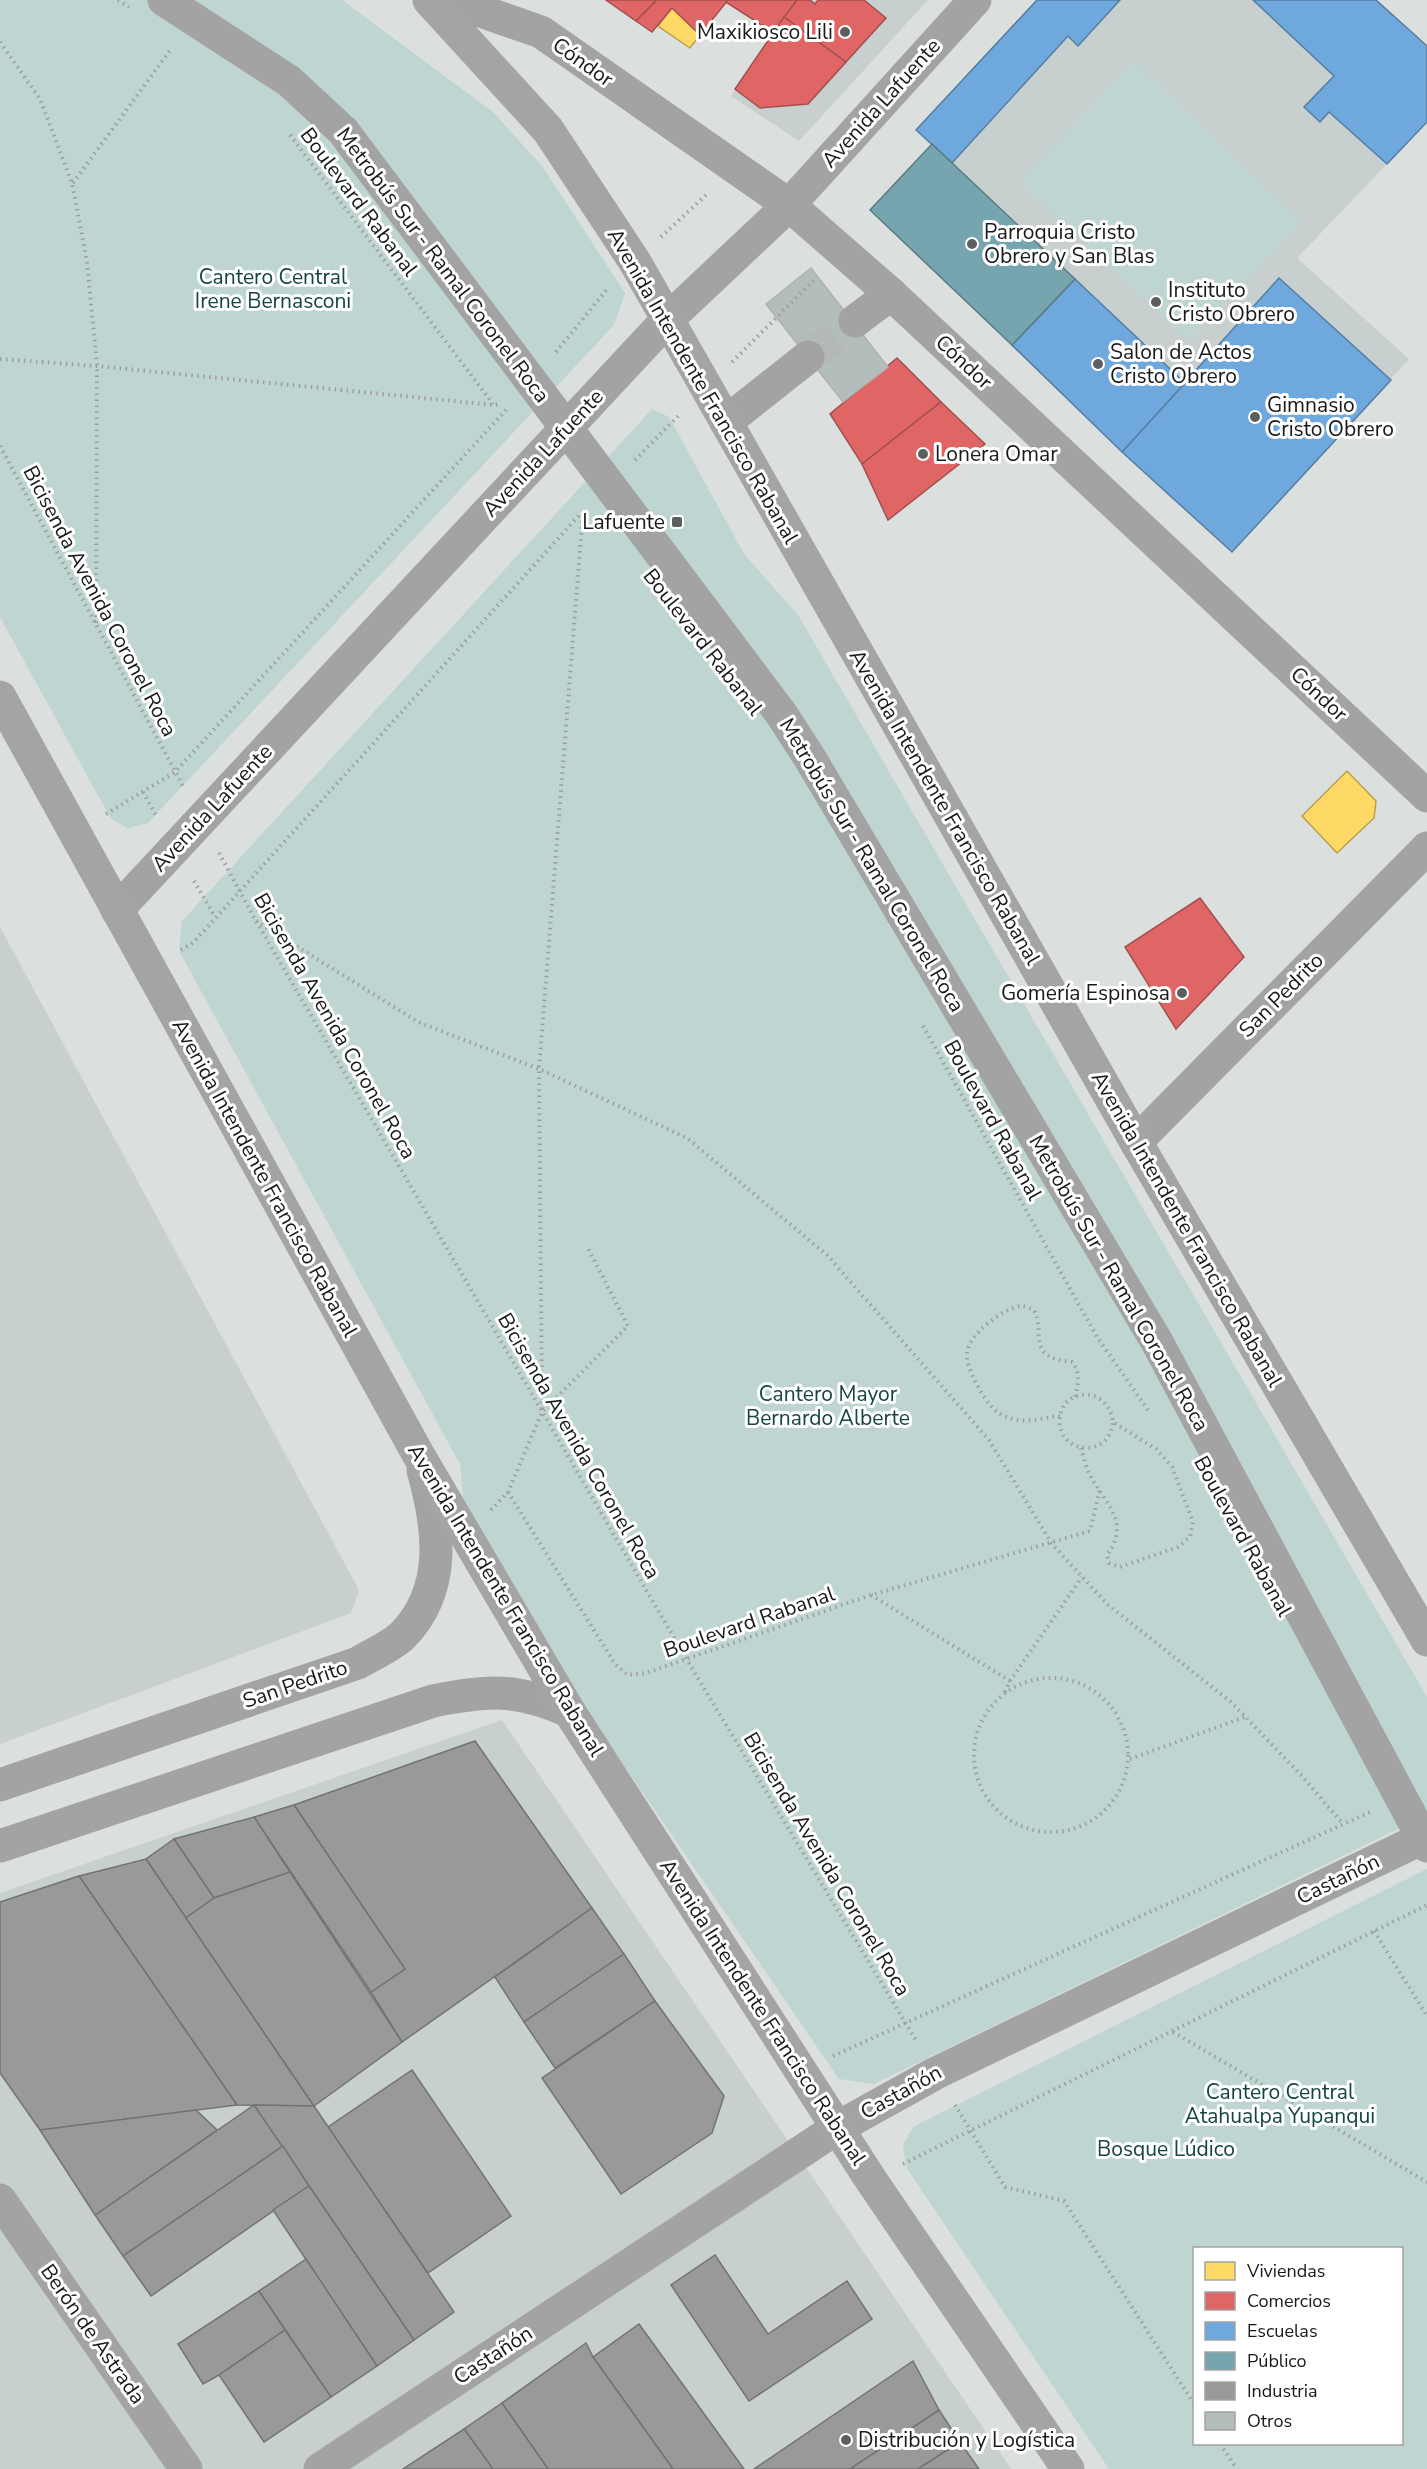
<svg xmlns="http://www.w3.org/2000/svg" width="1427" height="2469" viewBox="0 0 1427 2469" font-family="'Nunito Sans',sans-serif">
<style>
.built{fill:#c7d0ce}
.green{fill:#bed5d1;fill-rule:evenodd}
.homes{fill:#ffd966;stroke:#baa04f;stroke-width:1.5}
.shops{fill:#e06666;stroke:#a44f4f;stroke-width:1.5}
.schools{fill:#6fa8dc;stroke:#557da2;stroke-width:1.5}
.public{fill:#76a5af;stroke:#5a7b82;stroke-width:1.5}
.industry{fill:#999;stroke:#727373;stroke-width:1.5}
.building{fill:#b2bdbc;stroke:#afb2b1;stroke-width:1.5}
.lines{fill:none;stroke-linecap:round;stroke-linejoin:round}
.minor-tunnel{stroke:#b4b8b7;stroke-width:33;stroke-dasharray:33 16;stroke-linecap:butt}
.path{stroke:#9d9e9e;stroke-width:4;stroke-dasharray:1.5 4.5;stroke-linecap:butt}
.minor{stroke:#a2a3a2;stroke-width:33}
.major{stroke:#a4a4a5;stroke-width:33}
.poi-dot{fill:#5c5f5e;stroke:#fff;stroke-width:2}
.labels{text-anchor:middle;dominant-baseline:central;stroke-width:6;stroke-linejoin:round;paint-order:stroke}
.poi-label{font-size:21px;fill:#181a19;stroke:#fff;text-anchor:start}
.street-label{font-size:21px;fill:#181a19;stroke:#fff}
.park-label{font-size:21px;fill:#144540;stroke:#fff}
</style>
<rect width="100%" height="100%" fill="#dbdfde"/>
<g class="built">
<polygon points="797,0 928,0 799,141 731,96"/>
<polygon points="1037,0 1376,0 1427,46 1427,122 1297,258 1409,359 1232,552 1122,452 870,210 932,145 916,130"/>
<polygon points="0,927 359,1590 351,1613 0,1744"/>
<polygon points="502,1720 1011,2469 0,2469 0,1893"/>
</g>
<g class="green">
<polygon points="0,0 342,0 493,112 542,166 625,293 614,325 148,823 128,828 111,819 0,617"/>
<polygon points="1134,62 1301,222 1189,341 1020,182"/>
<polygon points="652,409 669,417 744,554 798,615 1427,1697 1427,1815 874,2084 839,2079 467,1536 460,1464 179,951 182,921"/>
<path d="M1427,1869V2469H1109L906,2167L903,2145L913,2127ZM1194,2248H1402V2444H1194Z"/>
</g>
<g class="homes">
<polygon points="672,8 700,35 690,48 658,26"/>
<polygon points="1347,771 1376,801 1374,818 1337,853 1302,816"/>
</g>
<g class="shops">
<polygon points="606,0 657,0 636,21"/>
<polygon points="657,0 728,0 700,35 672,8 652,32 636,21"/>
<polygon points="728,0 797,0 774,33 726,2"/>
<polygon points="797,0 810,0 815,4 818,0 864,0 886,18 846,62 784,17"/>
<polygon points="784,17 846,62 808,104 760,108 735,89"/>
<polygon points="897,358 941,402 862,464 830,414"/>
<polygon points="941,402 985,444 888,520 862,464"/>
<polygon points="1200,898 1244,957 1176,1029 1125,947"/>
</g>
<g class="schools">
<polygon points="1037,0 1120,0 1078,46 1068,36 952,163 916,130"/>
<polygon points="1253,0 1376,0 1427,46 1427,122 1387,164 1329,112 1320,122 1304,107 1334,76"/>
<polygon points="1279,278 1391,380 1232,552 1122,452"/>
<polygon points="1075,279 1185,383 1122,452 1012,345"/>
</g>
<polygon class="public" points="932,144 1075,279 1012,345 870,210"/>
<g class="industry">
<polygon points="475,1741 592,1908 402,2042 371,1992 405,1969 294,1805"/>
<polygon points="294,1805 405,1969 371,1992 254,1817"/>
<polygon points="254,1817 290,1872 214,1898 174,1839"/>
<polygon points="174,1839 214,1898 186,1918 146,1859"/>
<polygon points="146,1859 186,1918 314,2106 237,2105 79,1876"/>
<polygon points="290,1872 402,2042 314,2106 186,1918 214,1898"/>
<polygon points="79,1876 237,2105 40,2130 0,2073 0,1902"/>
<polygon points="592,1908 624,1954 524,2022 495,1977"/>
<polygon points="624,1954 655,2001 555,2068 524,2022"/>
<polygon points="655,2001 724,2096 712,2133 621,2194 542,2078"/>
<polygon points="412,2070 511,2216 428,2273 328,2127"/>
<polygon points="254,2105 283,2146 123,2256 95,2215"/>
<polygon points="254,2105 314,2106 454,2312 414,2340"/>
<polygon points="196,2110 217,2130 95,2215 40,2130"/>
<polygon points="283,2146 309,2186 151,2296 123,2256"/>
<polygon points="309,2186 414,2340 377,2366 273,2210"/>
<polygon points="715,2255 768,2334 847,2281 872,2319 749,2401 671,2285"/>
<polygon points="306,2259 377,2366 331,2397 259,2291"/>
<polygon points="259,2291 285,2330 219,2375 203,2384 178,2344"/>
<polygon points="639,2324 744,2469 673,2469 593,2357"/>
<polygon points="285,2330 331,2397 264,2442 219,2375"/>
<polygon points="586,2343 593,2357 673,2469 548,2469 502,2403"/>
<polygon points="913,2361 939,2410 850,2469 754,2469"/>
<polygon points="502,2403 548,2469 493,2469 464,2429"/>
<polygon points="939,2410 960,2442 918,2469 850,2469"/>
<polygon points="464,2429 493,2469 403,2469"/>
<polygon points="960,2442 979,2469 918,2469"/>
</g>
<polygon class="building" points="811,268 888,367 843,402 766,304"/>
<g class="lines">
<polyline class="minor-tunnel" points="808,357 855,321"/>
<g class="path">
<polyline points="118,0 129,7"/>
<polyline points="0,42 40,99 72,183 87,262 97,366 96,626"/>
<polyline points="290,135 493,404"/>
<polyline points="73,183 171,49"/>
<polyline points="661,237 708,193"/>
<polyline points="556,352 608,288"/>
<polyline points="0,359 97,366 494,405 501,404"/>
<polyline points="732,362 816,278"/>
<polyline points="0,446 183,786"/>
<polyline points="635,460 680,414"/>
<polyline points="143,792 156,815"/>
<polyline points="106,814 175,772 506,410"/>
<polyline points="219,853 256,921 687,1660 917,2042"/>
<polyline points="194,881 215,917"/>
<polyline points="256,921 418,1022 539,1069 687,1138 827,1255 989,1440 1052,1544 1107,1604 1231,1702 1300,1774 1343,1824"/>
<polyline points="181,950 194,942 583,511"/>
<polyline points="923,1026 1097,1337 1150,1413"/>
<polyline points="542,1409 539,1069 583,512"/>
<path d="M1060,1416C1047,1417 1032,1422 1019,1420C1010,1419 1001,1416 994,1409C983,1399 965,1367 967,1352C970,1334 1003,1308 1021,1306C1025,1306 1029,1308 1034,1310C1046,1336 1025,1357 1072,1362C1081,1373 1078,1384 1075,1397"/>
<path d="M1081,1448C1083,1455 1085,1464 1088,1471C1101,1501 1133,1519 1107,1555L1109,1563L1120,1567L1178,1547L1190,1537L1193,1522L1172,1467L1156,1449L1113,1422C1108,1386 1065,1387 1060,1416C1054,1453 1109,1461 1113,1422"/>
<polyline points="508,1492 615,1664 628,1675 646,1673 871,1595 1090,1531 1100,1489"/>
<polyline points="491,1510 508,1492 542,1412 628,1326 588,1248"/>
<polyline points="871,1595 1010,1681"/>
<circle cx="1051" cy="1755" r="77"/>
<polyline points="1005,1692 1010,1681 1082,1577"/>
<polyline points="1130,1759 1245,1717"/>
<polyline points="1374,1931 1427,2016"/>
<polyline points="1173,2032 1427,2182"/>
<polyline points="833,2056 1370,1812"/>
<polyline points="955,2105 1005,2187 1064,2201 1194,2404"/>
<polyline points="903,2164 1427,1905"/>
<polyline points="1220,2444 1237,2469"/>
</g>
<g class="minor">
<polyline points="164,0 289,81 343,131 782,715 811,760 1157,1342 1427,1846"/>
<polyline points="449,0 541,32 789,205 891,294 1427,796"/>
<polyline points="855,321 891,294"/>
<polyline points="726,422 808,357"/>
<polyline points="117,910 667,320 789,205 975,0"/>
<polyline points="1136,1142 1427,848"/>
<path d="M0,1785L358,1663C371,1655 390,1647 402,1636C448,1590 439,1527 423,1470"/>
<path d="M0,1846L433,1701C490,1690 515,1688 569,1711"/>
<polyline points="0,2200 186,2469"/>
<polyline points="320,2469 837,2128 936,2073 1427,1836"/>
</g>
<g class="major">
<polyline points="429,0 548,130 635,262 1136,1142 1427,1640"/>
<polyline points="0,697 418,1454 569,1711 871,2180 1068,2469"/>
</g>
</g>
<g class="poi-dot">
<circle cx="845" cy="32" r="6"/>
<circle cx="972" cy="244" r="6"/>
<circle cx="1156" cy="302" r="6"/>
<circle cx="1098" cy="364" r="6"/>
<circle cx="1255" cy="417" r="6"/>
<circle cx="923" cy="454" r="6"/>
<rect x="671" y="516" width="12" height="12" rx="3"/>
<circle cx="1182" cy="993" r="6"/>
<circle cx="846" cy="2440" r="6"/>
</g>
<g class="labels">
<g class="poi-label">
<text x="833" y="32" text-anchor="end">Maxikiosco Lili</text>
<text x="984" y="232">Parroquia Cristo<tspan x="984" dy="24">Obrero y San Blas</tspan></text>
<text x="1168" y="290">Instituto<tspan x="1168" dy="24">Cristo Obrero</tspan></text>
<text x="1110" y="352">Salon de Actos<tspan x="1110" dy="24">Cristo Obrero</tspan></text>
<text x="1267" y="405">Gimnasio<tspan x="1267" dy="24">Cristo Obrero</tspan></text>
<text x="935" y="454">Lonera Omar</text>
<text x="665" y="522" text-anchor="end">Lafuente</text>
<text x="1170" y="993" text-anchor="end">Gomería Espinosa</text>
<text x="858" y="2440">Distribución y Logística</text>
</g>
<g class="street-label">
<text transform="translate(583 62) rotate(35)">Cóndor</text>
<text transform="translate(881 103) rotate(-48)">Avenida Lafuente</text>
<text transform="translate(359 202) rotate(53)">Boulevard Rabanal</text>
<text transform="translate(443 265) rotate(53)">Metrobús Sur - Ramal Coronel Roca</text>
<text transform="translate(964 362) rotate(43)">Cóndor</text>
<text transform="translate(703 386) rotate(60)">Avenida Intendente Francisco Rabanal</text>
<text transform="translate(543 453) rotate(-47)">Avenida Lafuente</text>
<text transform="translate(100 601) rotate(62)">Bicisenda Avenida Coronel Roca</text>
<text transform="translate(703 642) rotate(52)">Boulevard Rabanal</text>
<text transform="translate(1319 694) rotate(43)">Cóndor</text>
<text transform="translate(945 807) rotate(60)">Avenida Intendente Francisco Rabanal</text>
<text transform="translate(212 808) rotate(-47)">Avenida Lafuente</text>
<text transform="translate(872 865) rotate(59)">Metrobús Sur - Ramal Coronel Roca</text>
<text transform="translate(1281 995) rotate(-45)">San Pedrito</text>
<text transform="translate(335 1026) rotate(60)">Bicisenda Avenida Coronel Roca</text>
<text transform="translate(993 1120) rotate(61)">Boulevard Rabanal</text>
<text transform="translate(265 1178) rotate(61)">Avenida Intendente Francisco Rabanal</text>
<text transform="translate(1187 1229) rotate(60)">Avenida Intendente Francisco Rabanal</text>
<text transform="translate(1119 1283) rotate(60)">Metrobús Sur - Ramal Coronel Roca</text>
<text transform="translate(579 1446) rotate(60)">Bicisenda Avenida Coronel Roca</text>
<text transform="translate(1243 1536) rotate(61)">Boulevard Rabanal</text>
<text transform="translate(506 1600) rotate(59)">Avenida Intendente Francisco Rabanal</text>
<text transform="translate(749 1622) rotate(-19)">Boulevard Rabanal</text>
<text transform="translate(295 1684) rotate(-19)">San Pedrito</text>
<text transform="translate(827 1864) rotate(59)">Bicisenda Avenida Coronel Roca</text>
<text transform="translate(1338 1879) rotate(-26)">Castañón</text>
<text transform="translate(763 2012) rotate(57)">Avenida Intendente Francisco Rabanal</text>
<text transform="translate(901 2092) rotate(-29)">Castañón</text>
<text transform="translate(93 2334) rotate(55)">Berón de Astrada</text>
<text transform="translate(493 2355) rotate(-33)">Castañón</text>
</g>
<g class="park-label">
<text x="273" y="277">Cantero Central<tspan x="273" dy="24">Irene Bernasconi</tspan></text>
<text x="828" y="1394">Cantero Mayor<tspan x="828" dy="24">Bernardo Alberte</tspan></text>
<text x="1280" y="2092">Cantero Central<tspan x="1280" dy="24">Atahualpa Yupanqui</tspan></text>
<text x="1166" y="2149">Bosque Lúdico</text>
</g>
</g>
<rect x="1193" y="2247" width="210" height="198" fill="#ffffff" stroke="#a3a3a3" stroke-width="1.5"/>
<rect x="1205" y="2262" width="30" height="18" fill="#ffd966" stroke="#a3a3a3" stroke-width="1.5"/>
<text x="1247" y="2277" font-size="18" fill="#181a19">Viviendas</text>
<rect x="1205" y="2292" width="30" height="18" fill="#e06666" stroke="#a3a3a3" stroke-width="1.5"/>
<text x="1247" y="2307" font-size="18" fill="#181a19">Comercios</text>
<rect x="1205" y="2322" width="30" height="18" fill="#6fa8dc" stroke="#a3a3a3" stroke-width="1.5"/>
<text x="1247" y="2337" font-size="18" fill="#181a19">Escuelas</text>
<rect x="1205" y="2352" width="30" height="18" fill="#76a5af" stroke="#a3a3a3" stroke-width="1.5"/>
<text x="1247" y="2367" font-size="18" fill="#181a19">Público</text>
<rect x="1205" y="2382" width="30" height="18" fill="#999999" stroke="#a3a3a3" stroke-width="1.5"/>
<text x="1247" y="2397" font-size="18" fill="#181a19">Industria</text>
<rect x="1205" y="2412" width="30" height="18" fill="#b2bdbc" stroke="#a3a3a3" stroke-width="1.5"/>
<text x="1247" y="2427" font-size="18" fill="#181a19">Otros</text>
</svg>
